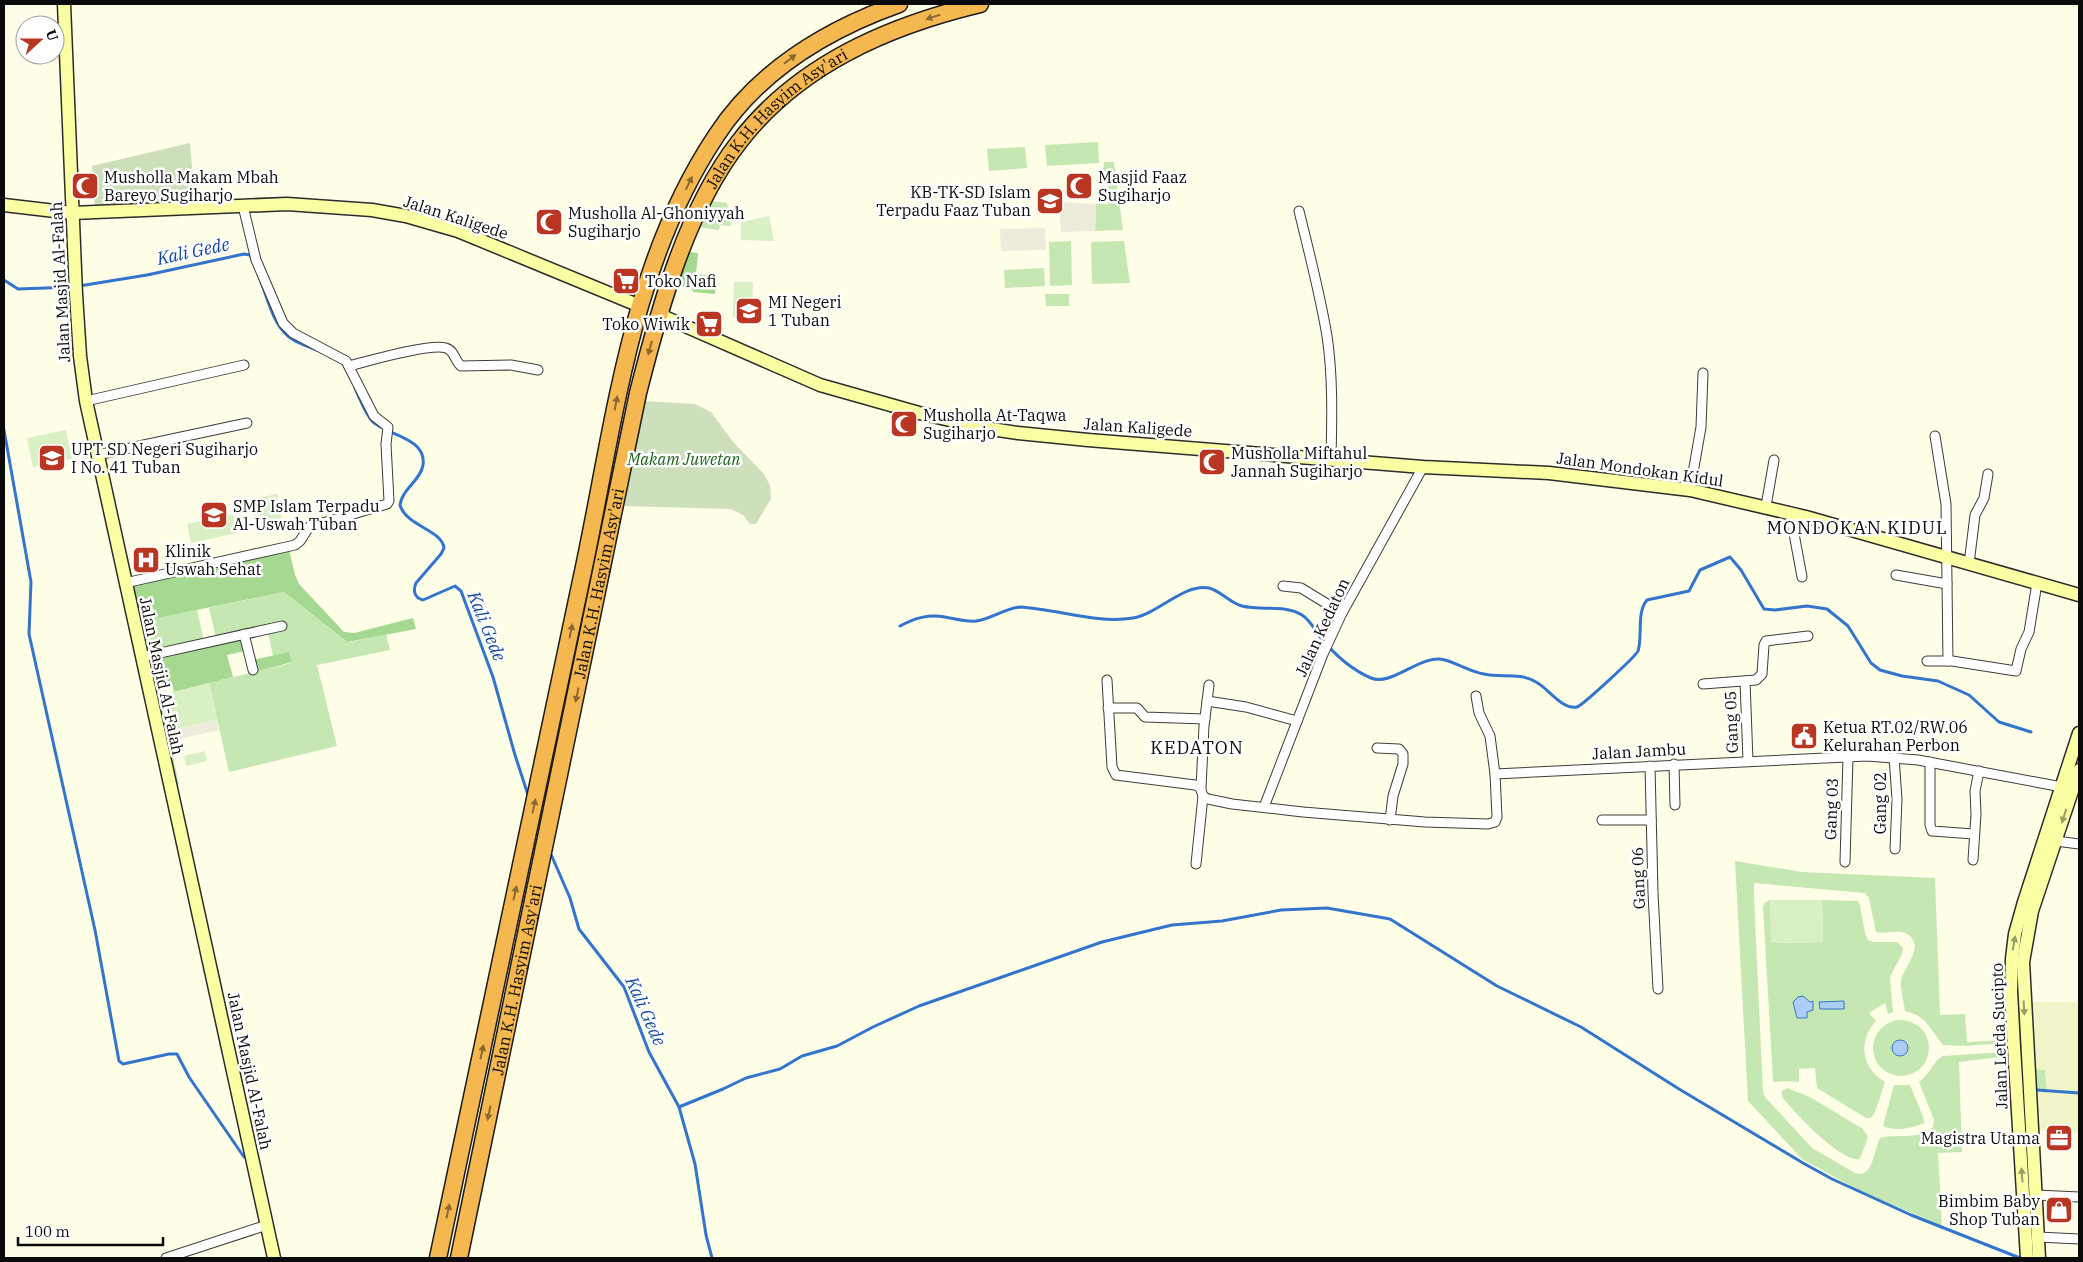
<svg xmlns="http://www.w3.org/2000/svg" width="2083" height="1262" viewBox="0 0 2083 1262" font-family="'IBM Plex Serif',serif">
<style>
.farmland{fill:#f0f4c8}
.green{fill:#c5e8b2}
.forest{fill:#a5d992}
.cemetery{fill:#cddfbb}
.pitch{fill:#d9efc4}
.plaza{fill:#edebd9}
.water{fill:#accef6;stroke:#3375cd}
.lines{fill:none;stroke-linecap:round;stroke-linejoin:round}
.stream{stroke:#3375cd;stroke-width:3}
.street-casing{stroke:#3d3d3d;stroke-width:11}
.secondary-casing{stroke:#2c2c2c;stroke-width:15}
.highway-casing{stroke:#1b1b1b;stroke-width:19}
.street{stroke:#fff;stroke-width:9}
.secondary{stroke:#f9ffa2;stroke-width:12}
.highway{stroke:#f5b74f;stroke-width:16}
.oneway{fill:#8b6930}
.oneway2{fill:#999d65}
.labels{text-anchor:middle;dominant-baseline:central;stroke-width:5;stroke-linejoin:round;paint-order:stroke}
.street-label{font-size:16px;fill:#0a0a0a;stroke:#fff}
.poi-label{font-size:16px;fill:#0a0a0a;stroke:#fff;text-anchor:start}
.park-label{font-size:16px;font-style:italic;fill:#1e611c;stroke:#fff}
.water-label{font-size:18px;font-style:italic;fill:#15499a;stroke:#fff}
.neighbourhood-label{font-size:18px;letter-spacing:1px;fill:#0a0a0a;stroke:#fff}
</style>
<rect width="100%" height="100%" fill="#fffee7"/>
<polygon class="farmland" points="2032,1002 2079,1002 2079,1133 2039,1130 2037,1090 2047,1091 2046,1073 2044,1069 2035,1069"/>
<g class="green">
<polygon points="1098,142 1099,163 1047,166 1045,145"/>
<polygon points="1025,147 1027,168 989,171 987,149"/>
<polygon points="1104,162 1114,162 1123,230 1095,231 1096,204 1108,204 1108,175 1103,175"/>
<polygon points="711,201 727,203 731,226 720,225 719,230 698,227"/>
<polygon points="1071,241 1072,285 1050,286 1049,242"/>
<polygon points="1124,241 1130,283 1092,284 1091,242"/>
<polygon points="1044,268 1045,286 1005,288 1004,270"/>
<polygon points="1045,294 1069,294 1069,306 1046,306"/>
<polygon points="284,592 344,640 350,642 386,634 390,650 317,665 337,746 229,772 209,683 291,663 289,652 273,656 268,633 147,659 139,622 197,610 204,641 216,638 209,608"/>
<polygon points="160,696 179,784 175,785 155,697"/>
<path d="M1735,861L1802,872L1935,878L1940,1015L1965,1014L1967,1042L2008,1040L2006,1043L1962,1046L1943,1045L1925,1021L1917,1015L1905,1011C1904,1002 1900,989 1901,980C1904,967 1926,945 1907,934C1899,929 1885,934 1876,932L1869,898L1865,893L1754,883V897L1763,1092L1765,1097L1812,1148L1855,1173C1873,1180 1874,1149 1880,1138C1897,1133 1918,1141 1933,1127L1934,1120L1919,1082C1929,1075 1935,1059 1943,1056L2004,1052L2009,1055V1056L1959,1062L1962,1152L1938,1153L1942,1226L1860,1191L1802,1159L1748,1101Z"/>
<path d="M1770,900L1772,943L1823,942L1822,900L1858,901L1860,905L1865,933L1868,940L1874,942H1897L1903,948L1902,954L1890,977L1893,1012L1888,1014L1885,1003L1869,1013L1876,1021C1857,1041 1862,1069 1885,1082L1875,1112L1871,1118H1866L1817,1088L1815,1068L1799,1069V1082L1785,1081L1774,1082L1773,1080L1763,907L1765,903Z"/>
<circle cx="1901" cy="1048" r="28"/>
<polygon points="2035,1069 2045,1070 2047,1091 2037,1090"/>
<path d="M1894,1085H1910L1924,1119V1123C1913,1128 1894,1132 1883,1126Z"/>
<path d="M1787,1088L1810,1097L1863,1129L1868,1137L1860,1159C1841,1163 1795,1113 1783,1098L1781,1092Z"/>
</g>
<g class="forest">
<polygon points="689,252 698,253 696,274 716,276 715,294 693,292 693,290 678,285"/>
<polygon points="289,549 295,575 299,584 344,632 354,633 413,618 416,629 347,642 284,592 139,622 131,585"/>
<polygon points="242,638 245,651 227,655 233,677 174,692 171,681 153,686 147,659"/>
<polygon points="289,652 292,662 255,672 253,660"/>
</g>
<g class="cemetery">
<polygon points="190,143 195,203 95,208 92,166"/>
<polygon points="644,401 695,404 711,412 734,443 763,473 770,485 771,499 756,524 750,524 743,515 731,509 624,506"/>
</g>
<g class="pitch">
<polygon points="769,216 774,241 741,240 741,222"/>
<polygon points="734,282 753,282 752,318 733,317"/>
<polygon points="66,430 72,459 33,467 27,438"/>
<polygon points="277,494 282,521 256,527 250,500"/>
<polygon points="233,514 237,533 191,543 187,524"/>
<polygon points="209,683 217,720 168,731 160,696"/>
<polygon points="205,751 207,761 186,766 184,756"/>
<polygon points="1770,900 1822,900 1823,942 1771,943"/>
</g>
<g class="plaza">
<polygon points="1059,202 1096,204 1095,231 1061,232"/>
<polygon points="1045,228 1046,250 1001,251 1000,229"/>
<polygon points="217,720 219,730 170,741 168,731"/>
</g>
<g class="water">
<polygon points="1803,996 1810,1002 1813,1001 1813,1010 1807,1012 1807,1018 1797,1018 1793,1002 1798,997"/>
<polygon points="1844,1001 1844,1009 1820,1009 1819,1002"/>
<circle cx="1900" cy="1048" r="8"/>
</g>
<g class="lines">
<g class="stream">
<path d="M260,279C267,297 273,324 288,336C296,343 307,346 317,350"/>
<polyline points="4,280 18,289 73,287"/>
<polyline points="79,286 147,275 244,254 250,255 253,262"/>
<path d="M355,388C360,399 365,414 373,422C387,435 427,438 423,465C421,480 402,489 400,505C406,526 442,530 444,548L441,554L416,583C413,590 414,598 423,600L455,586L461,591L493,677L515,755L529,798"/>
<polyline points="4,430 31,582 29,634 95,930 119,1061 123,1064 169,1054 177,1054 189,1077 244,1157"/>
<path d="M900,626C915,618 928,614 945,617C956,619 965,622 976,621C992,619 1005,608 1020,607C1057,609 1096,624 1133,618C1158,614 1184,583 1209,588C1221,591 1230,603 1242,606C1261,611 1285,604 1302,615C1310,620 1315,630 1321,638C1335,655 1350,669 1371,678C1392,687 1421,653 1445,660C1459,664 1471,672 1484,674C1502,678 1519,672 1536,682C1548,688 1562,710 1577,707C1583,705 1636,656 1638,651C1643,636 1636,613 1647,600L1689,591L1700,570L1730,557L1741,570L1764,609L1775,610L1807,606L1827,609L1848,626L1871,663L1880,670L1902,676L1938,681L1969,695L1999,722L2031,732"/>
<polyline points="550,852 570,898 579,929 624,987 649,1052 679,1107 695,1164 706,1235 712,1258"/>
<polyline points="2037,1090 2079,1093"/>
<polyline points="679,1107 723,1089 746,1078 780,1069 802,1056 837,1046 873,1027 919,1006 1102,942 1172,925 1222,921 1281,910 1327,908 1390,919 1497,986 1581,1027 1679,1089 1803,1163 1832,1179 1911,1215 2020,1258"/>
</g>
<g class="street-casing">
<g id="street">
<path d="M1299,211C1309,252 1320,294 1327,336C1333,376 1332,417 1331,459"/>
<path d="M349,366C368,361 430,343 446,348C454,350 455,361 461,366L511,365L538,370"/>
<polyline points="86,401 244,365"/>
<polyline points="1935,436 1946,504 1948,661"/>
<polyline points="97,455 247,423"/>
<polyline points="1690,490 1701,427 1703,373"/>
<polyline points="1766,506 1774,460"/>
<polyline points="1790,512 1802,577"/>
<polyline points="1969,564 1975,515 1984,498 1988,474"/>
<polyline points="1896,575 1947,584"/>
<polyline points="125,583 295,545 300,541 309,527 387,504 389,501 386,444 388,427 374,416 346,361 293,333 283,323 256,260 243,206"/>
<polyline points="1283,586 1301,588 1342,613"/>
<polyline points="244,634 253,670"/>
<polyline points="142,657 282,626"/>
<polyline points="1927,661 1952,661 2016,671 2021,649 2029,632 2037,583"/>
<polyline points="1107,680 1112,767 1116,775 1195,785 1200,787 1203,796 1208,799 1232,804 1303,812 1425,822 1488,824 1495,822 1497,817 1495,774 1867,756 1918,760 2062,787"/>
<polyline points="1745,681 1748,761"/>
<polyline points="1703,684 1756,680 1762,674 1764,645 1766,641 1808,636"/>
<polyline points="1476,696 1479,713 1490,736 1495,774"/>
<polyline points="1207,701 1246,707 1297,721"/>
<polyline points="1108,708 1137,708 1145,717 1205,719"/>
<polyline points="1377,748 1399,749 1403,754 1403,764 1393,796 1390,820"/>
<polyline points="1894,757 1897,799 1895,849"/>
<polyline points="1930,762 1930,825 1932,831 1974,834"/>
<polyline points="1674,764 1675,805"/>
<polyline points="1650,766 1653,893 1658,989"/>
<polyline points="1201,788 1204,726 1209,685"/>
<polyline points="1264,807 1323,654 1342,613 1423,467"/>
<polyline points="1602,820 1651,820"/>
<polyline points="2056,841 2079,844"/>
<polyline points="1973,860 1976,814 1975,791 1979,771"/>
<polyline points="1845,862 1848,757"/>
<polyline points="1196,864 1203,796"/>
<polyline points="2036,1195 2079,1197"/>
<polyline points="2038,1237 2079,1239"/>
<polyline points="166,1258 267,1225"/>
</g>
</g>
<g class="secondary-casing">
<g id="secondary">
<polyline points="64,4 76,294 80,356 86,401 274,1258"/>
<polyline points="4,205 72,213 287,204 372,210 406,216 458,231 640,306"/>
<polyline points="660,315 820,385 919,413 985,428 1018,433 1088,440 1423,467 1549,473 1690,490 1806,517 2079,595"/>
<polyline points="2027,1258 2014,1047 2011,991 2012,959 2015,934 2024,902 2079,733"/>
<polyline points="2039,1258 2023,962 2032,911 2079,770"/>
</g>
</g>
<g class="highway-casing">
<g id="highway">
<path d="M438,1258C486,1033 533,807 581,581C614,430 628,268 716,136C759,70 826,30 899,4"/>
<path id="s1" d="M459,1258L638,393C659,310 686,210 739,142C798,65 888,26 980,4"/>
</g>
</g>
<use href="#street" class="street"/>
<use href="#secondary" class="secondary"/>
<use href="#highway" class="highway"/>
</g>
<defs><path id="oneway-solid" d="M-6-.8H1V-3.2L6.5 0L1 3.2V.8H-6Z" transform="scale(1.25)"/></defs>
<g class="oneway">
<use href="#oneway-solid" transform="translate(933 17) rotate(162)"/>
<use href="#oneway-solid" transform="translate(790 59) rotate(-38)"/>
<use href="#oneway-solid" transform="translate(689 183) rotate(-64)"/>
<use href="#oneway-solid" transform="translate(650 348) rotate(105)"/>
<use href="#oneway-solid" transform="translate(616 403) rotate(-79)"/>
<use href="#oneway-solid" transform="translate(571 631) rotate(-78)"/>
<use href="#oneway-solid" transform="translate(577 695) rotate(102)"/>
<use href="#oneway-solid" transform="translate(534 806) rotate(-78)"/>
<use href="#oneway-solid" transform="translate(515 893) rotate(-78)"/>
<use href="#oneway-solid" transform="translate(482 1052) rotate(-78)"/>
<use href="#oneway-solid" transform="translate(489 1113) rotate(102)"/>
<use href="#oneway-solid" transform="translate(448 1211) rotate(-78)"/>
</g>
<g class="oneway2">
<use href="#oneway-solid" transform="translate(2064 816) rotate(108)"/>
<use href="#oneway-solid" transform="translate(2014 943) rotate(-80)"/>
<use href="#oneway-solid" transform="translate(2024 1008) rotate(87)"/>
<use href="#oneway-solid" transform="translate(2022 1175) rotate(-94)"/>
</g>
<defs>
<g id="mosque-square" transform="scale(1.4375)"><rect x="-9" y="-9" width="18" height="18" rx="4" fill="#b93623" stroke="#fff"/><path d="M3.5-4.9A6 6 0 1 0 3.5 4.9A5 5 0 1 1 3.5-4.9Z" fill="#fff"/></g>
<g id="school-square" transform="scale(1.4375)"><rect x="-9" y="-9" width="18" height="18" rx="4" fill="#b93623" stroke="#fff"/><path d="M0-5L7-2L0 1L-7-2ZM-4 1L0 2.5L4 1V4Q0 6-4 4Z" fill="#fff"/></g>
<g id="supermarket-square" transform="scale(1.4375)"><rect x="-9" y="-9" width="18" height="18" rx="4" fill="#b93623" stroke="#fff"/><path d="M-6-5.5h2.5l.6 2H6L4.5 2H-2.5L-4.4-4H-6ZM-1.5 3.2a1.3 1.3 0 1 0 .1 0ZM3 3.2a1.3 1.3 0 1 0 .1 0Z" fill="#fff"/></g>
<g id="hospital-square" transform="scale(1.4375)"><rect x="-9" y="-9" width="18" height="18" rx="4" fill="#b93623" stroke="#fff"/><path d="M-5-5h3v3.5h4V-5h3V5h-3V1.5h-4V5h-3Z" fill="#fff"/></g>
<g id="civic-square" transform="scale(1.4375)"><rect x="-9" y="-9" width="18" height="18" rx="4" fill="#b93623" stroke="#fff"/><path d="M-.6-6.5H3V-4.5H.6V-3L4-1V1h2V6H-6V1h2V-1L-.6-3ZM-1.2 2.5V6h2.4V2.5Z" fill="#fff"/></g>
<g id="office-square" transform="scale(1.4375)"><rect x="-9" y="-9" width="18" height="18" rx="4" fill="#b93623" stroke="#fff"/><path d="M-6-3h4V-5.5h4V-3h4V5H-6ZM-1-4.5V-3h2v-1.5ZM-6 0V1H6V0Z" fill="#fff"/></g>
<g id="shop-square" transform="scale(1.4375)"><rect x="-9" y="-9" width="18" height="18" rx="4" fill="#b93623" stroke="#fff"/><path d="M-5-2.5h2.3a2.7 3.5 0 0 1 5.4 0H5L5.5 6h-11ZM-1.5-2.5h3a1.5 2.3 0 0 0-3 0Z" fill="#fff"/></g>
</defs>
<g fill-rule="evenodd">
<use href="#mosque-square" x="85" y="186"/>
<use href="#mosque-square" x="1079" y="186"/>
<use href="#school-square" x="1050" y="201"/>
<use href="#mosque-square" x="549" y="222"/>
<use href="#supermarket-square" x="626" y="281"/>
<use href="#school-square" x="749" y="311"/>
<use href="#supermarket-square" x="709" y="324"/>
<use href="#mosque-square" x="904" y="424"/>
<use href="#school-square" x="52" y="458"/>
<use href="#mosque-square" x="1212" y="462"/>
<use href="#school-square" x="214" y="515"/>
<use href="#hospital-square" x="146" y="560"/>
<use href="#civic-square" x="1804" y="736"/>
<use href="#office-square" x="2059" y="1138"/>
<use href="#shop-square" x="2059" y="1210"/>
</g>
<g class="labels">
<g class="street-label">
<text stroke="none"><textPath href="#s1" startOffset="1199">Jalan K.H. Hasyim Asy'ari</textPath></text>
<text transform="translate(456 217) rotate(18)">Jalan Kaligede</text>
<text transform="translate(60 282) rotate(-93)">Jalan Masjid Al-Falah</text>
<text transform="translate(1138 427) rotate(4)">Jalan Kaligede</text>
<text transform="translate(1640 469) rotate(8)">Jalan Mondokan Kidul</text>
<text stroke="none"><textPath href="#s1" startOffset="689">Jalan K.H. Hasyim Asy'ari</textPath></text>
<text transform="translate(1322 627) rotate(-65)">Jalan Kedaton</text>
<text transform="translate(162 676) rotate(78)">Jalan Masjid Al-Falah</text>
<text transform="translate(1731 722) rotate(-92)">Gang 05</text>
<text transform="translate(1639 751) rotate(-3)">Jalan Jambu</text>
<text transform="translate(1880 803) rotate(-90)">Gang 02</text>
<text transform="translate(1831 809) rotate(-88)">Gang 03</text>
<text transform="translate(1638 878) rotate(-92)">Gang 06</text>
<text stroke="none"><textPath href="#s1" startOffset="284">Jalan K.H. Hasyim Asy'ari</textPath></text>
<text transform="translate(1999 1036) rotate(-92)">Jalan Letda Sucipto</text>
<text transform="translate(250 1071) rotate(78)">Jalan Masjid Al-Falah</text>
</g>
<g class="poi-label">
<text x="104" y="177">Musholla Makam Mbah<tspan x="104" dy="18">Bareyo Sugiharjo</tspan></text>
<text x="1098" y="177">Masjid Faaz<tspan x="1098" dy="18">Sugiharjo</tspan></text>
<text x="1031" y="192" text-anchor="end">KB-TK-SD Islam<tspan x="1031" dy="18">Terpadu Faaz Tuban</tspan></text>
<text x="568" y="213">Musholla Al-Ghoniyyah<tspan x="568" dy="18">Sugiharjo</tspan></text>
<text x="645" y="281">Toko Nafi</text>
<text x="768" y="302">MI Negeri<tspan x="768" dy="18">1 Tuban</tspan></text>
<text x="690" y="324" text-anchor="end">Toko Wiwik</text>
<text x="923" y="415">Musholla At-Taqwa<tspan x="923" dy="18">Sugiharjo</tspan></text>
<text x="71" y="449">UPT SD Negeri Sugiharjo<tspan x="71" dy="18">I No. 41 Tuban</tspan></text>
<text x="1231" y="453">Musholla Miftahul<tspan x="1231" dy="18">Jannah Sugiharjo</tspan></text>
<text x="233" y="506">SMP Islam Terpadu<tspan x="233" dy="18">Al-Uswah Tuban</tspan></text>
<text x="165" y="551">Klinik<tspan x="165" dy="18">Uswah Sehat</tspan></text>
<text x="1823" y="727">Ketua RT.02/RW.06<tspan x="1823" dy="18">Kelurahan Perbon</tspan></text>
<text x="2040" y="1138" text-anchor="end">Magistra Utama</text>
<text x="2040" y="1201" text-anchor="end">Bimbim Baby<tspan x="2040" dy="18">Shop Tuban</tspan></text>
</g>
<g class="park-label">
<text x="684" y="459">Makam Juwetan</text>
</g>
<g class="water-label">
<text transform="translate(193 251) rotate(-12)">Kali Gede</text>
<text transform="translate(487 626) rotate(68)">Kali Gede</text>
<text transform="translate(646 1011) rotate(66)">Kali Gede</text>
</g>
<g class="neighbourhood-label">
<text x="1857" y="527">MONDOKAN KIDUL</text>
<text x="1197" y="747">KEDATON</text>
</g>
</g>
<rect width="2083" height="1262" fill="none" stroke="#0a0a0a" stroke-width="10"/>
<g transform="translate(40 40) rotate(69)"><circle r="24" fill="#ffffff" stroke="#9d9d9d"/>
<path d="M0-4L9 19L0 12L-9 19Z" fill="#b93623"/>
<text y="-8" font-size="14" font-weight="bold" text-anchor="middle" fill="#0a0a0a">U</text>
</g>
<path d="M18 1237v8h145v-8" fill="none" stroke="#0a0a0a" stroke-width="2.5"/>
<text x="25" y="1237" font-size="15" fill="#0a0a0a" stroke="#ffffff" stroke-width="4" paint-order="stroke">100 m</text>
</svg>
